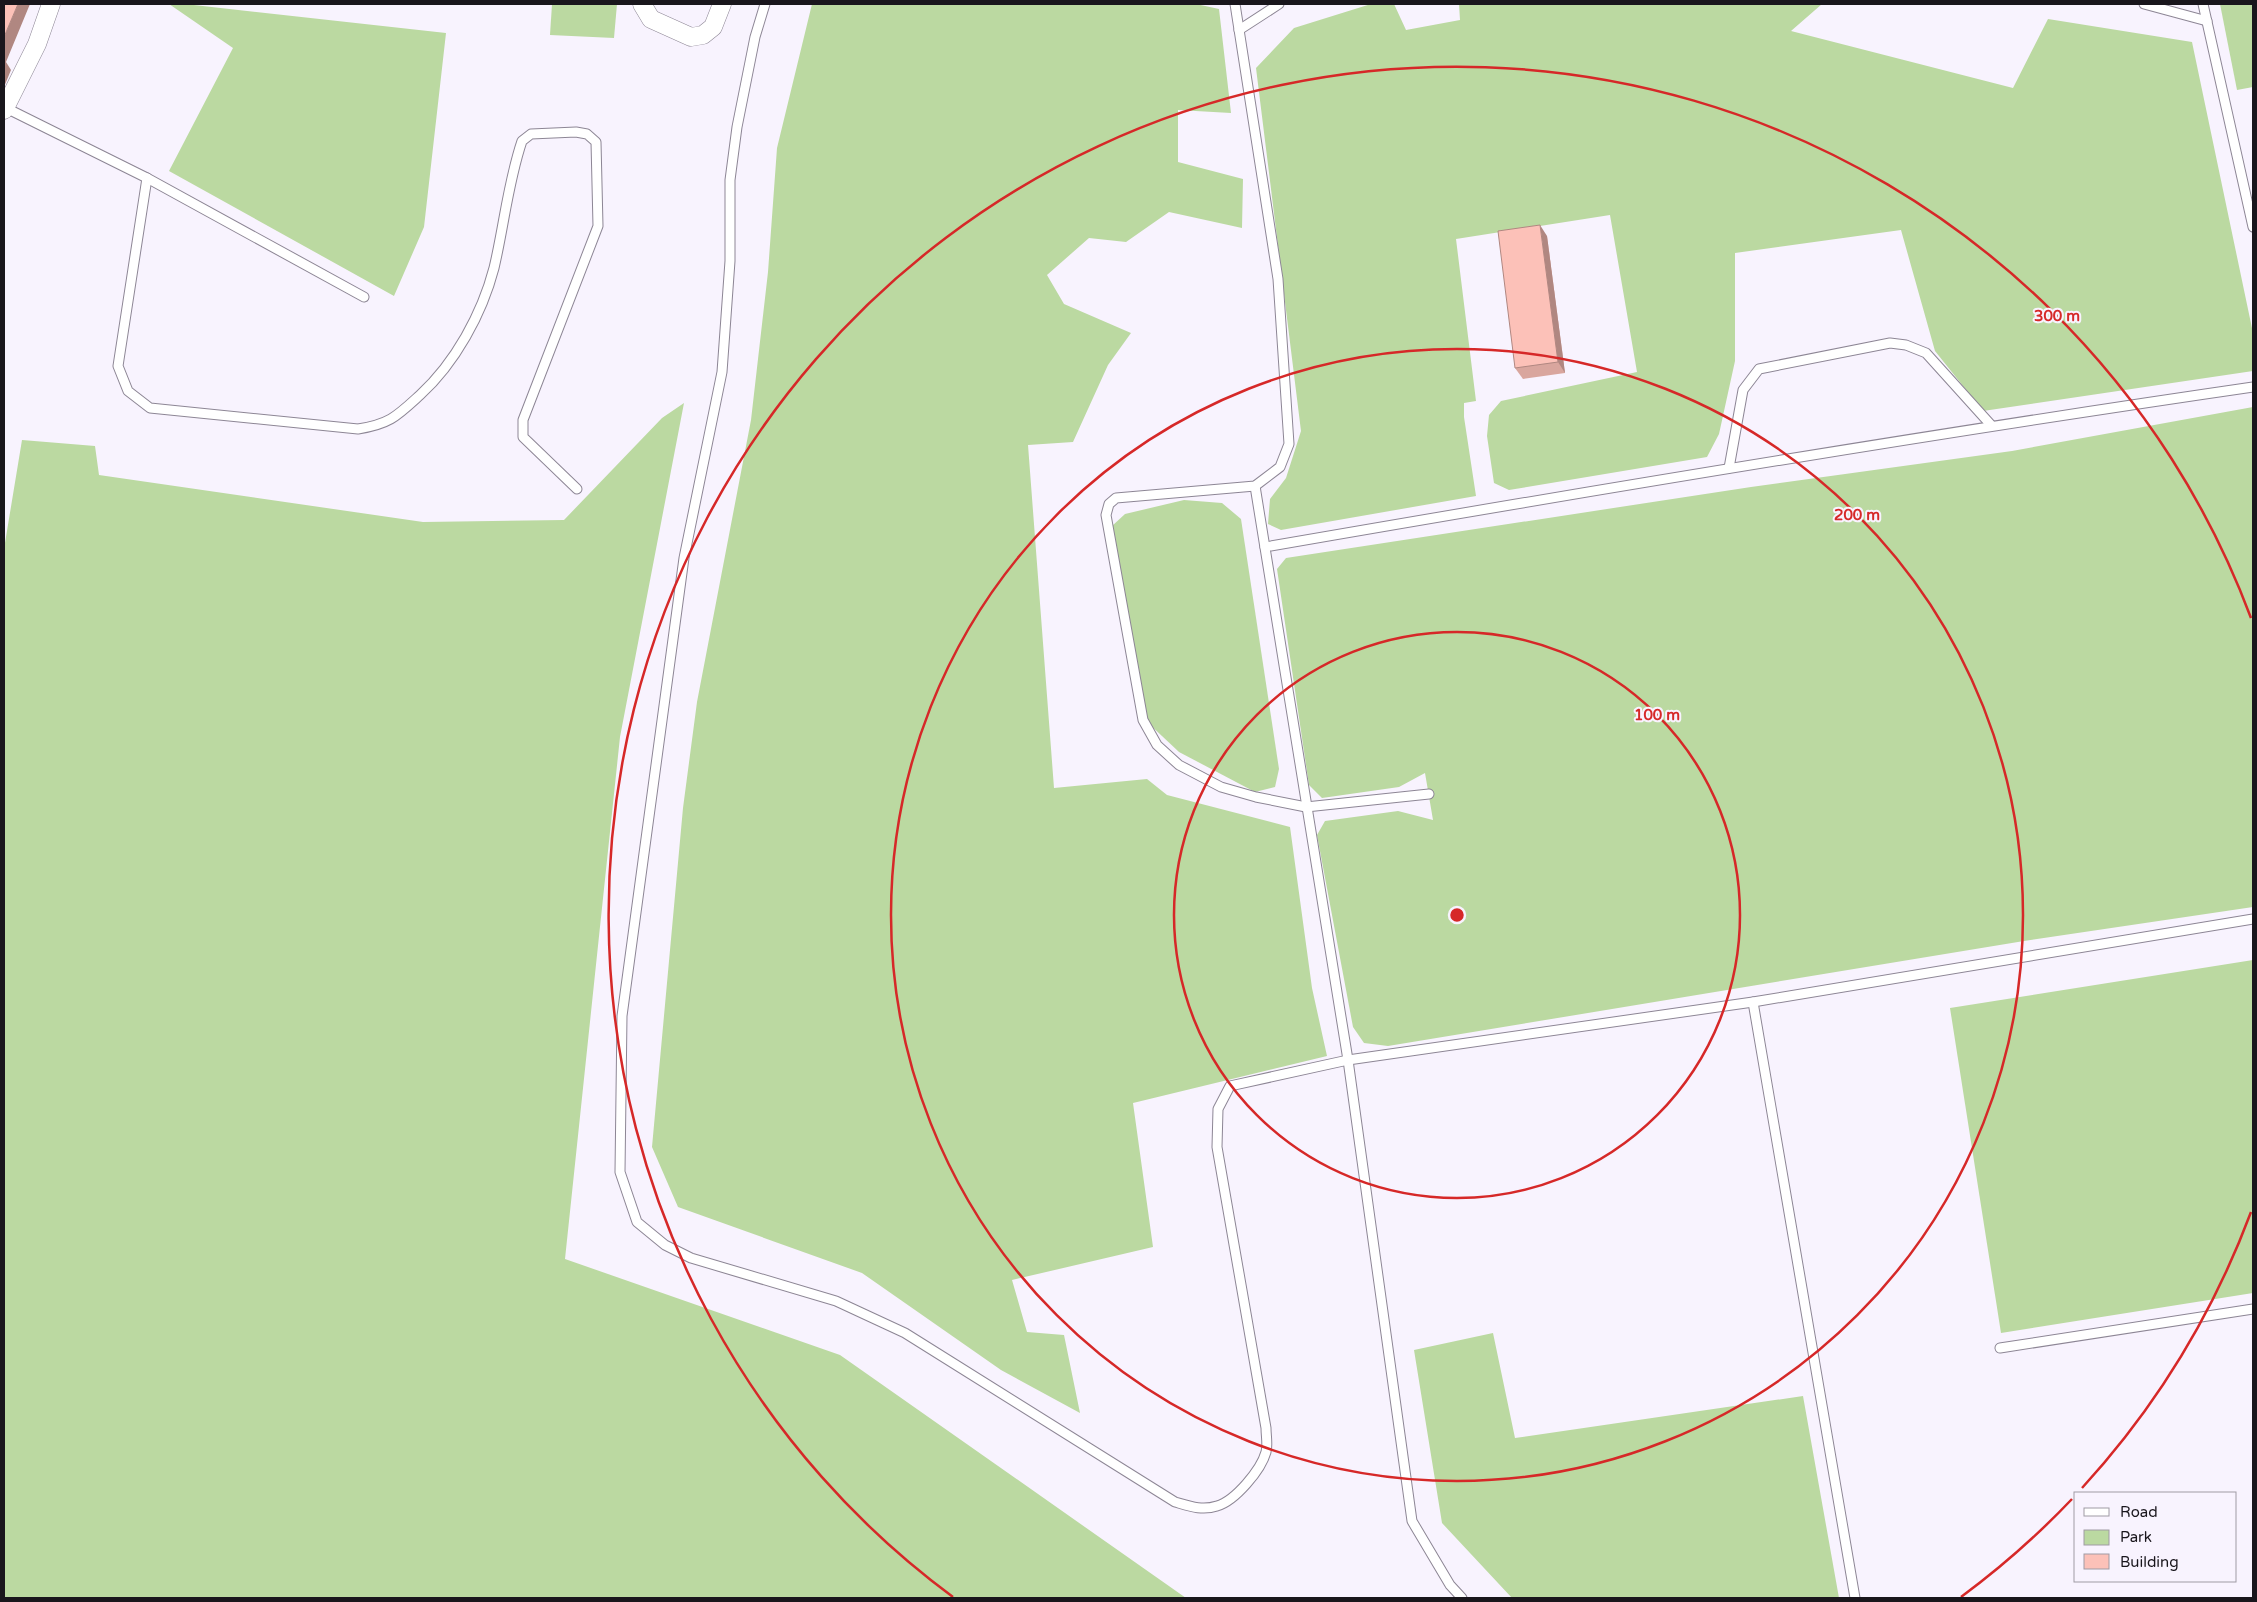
<svg xmlns="http://www.w3.org/2000/svg" width="2257" height="1602" viewBox="0 0 2257 1602" font-family="'Varela Round',sans-serif">
<style>
.green{fill:#bbd9a1}
.lines{fill:none;stroke-linecap:round;stroke-linejoin:round}
.service-casing{stroke:#8d8695;stroke-width:11}
.minor-casing{stroke:#8d8695;stroke-width:19}
.service{stroke:#fff;stroke-width:9}
.minor{stroke:#fff;stroke-width:18}
.wall{fill:#d9a69e}
.shaded-wall{fill:#b08781}
.building{fill:#fcc1b8;stroke:#b08781}
.ring{fill:none;stroke:#d62828;stroke-width:2.5}
.centre{fill:#d62828;stroke:#f8f3fe;stroke-width:2.5}
.ring-label{font-size:15px;text-anchor:middle;font-weight:bold;fill:#d62828;stroke:#f8f3fe;stroke-width:4;stroke-linejoin:round;paint-order:stroke}
</style>
<rect width="100%" height="100%" fill="#f8f3fe"/>
<g class="green">
<polygon points="169,4 185,4 446,33 424,227 394,296 169,171 233,48"/>
<polygon points="552,4 617,4 614,38 550,35"/>
<polygon points="812,4 1196,4 1219,9 1231,113 1178,110 1178,162 1243,179 1242,228 1169,212 1126,242 1089,238 1047,275 1064,304 1131,333 1108,365 1073,442 1028,445 1054,788 1147,779 1167,795 1290,827 1312,988 1327,1056 1133,1103 1153,1247 1012,1280 1027,1332 1064,1335 1080,1413 1001,1370 862,1273 678,1207 652,1147 683,808 697,702 751,420 768,272 777,148"/>
<polygon points="1371,4 1394,4 1406,30 1460,20 1459,4 1822,4 1791,31 2013,88 2048,19 2192,42 2253,333 2253,371 1983,411 1935,351 1901,230 1735,253 1735,361 1719,434 1707,457 1509,490 1494,483 1487,436 1489,415 1501,401 1637,372 1610,215 1456,239 1476,401 1464,403 1464,417 1476,496 1281,530 1268,524 1270,499 1286,478 1301,431 1256,68 1294,28"/>
<polygon points="2220,4 2253,4 2253,87 2237,90"/>
<polygon points="684,403 620,737 565,1259 840,1355 1186,1598 4,1598 4,549 22,440 95,446 99,475 423,522 564,520 662,418"/>
<polygon points="2253,407 2253,907 2024,941 1388,1046 1364,1043 1353,1027 1317,835 1325,821 1398,811 1433,820 1425,773 1399,787 1322,798 1309,785 1277,569 1286,558 1751,487 2012,451"/>
<polygon points="1184,500 1222,503 1241,519 1279,769 1275,787 1255,792 1179,752 1146,721 1112,526 1125,514"/>
<polygon points="2253,960 2253,1293 2001,1333 1950,1008"/>
<polygon points="1493,1333 1515,1438 1803,1396 1839,1598 1512,1598 1442,1523 1414,1350"/>
</g>
<g class="lines">
<g class="service-casing">
<g id="service">
<path d="M765,4L755,37L737,127L730,180V261L722,372L684,558L622,1016L620,1172L637,1222L665,1245L691,1258L836,1301L905,1333L1175,1502C1189,1506 1202,1511 1217,1506C1235,1501 1261,1470 1266,1452C1268,1445 1266,1436 1266,1428L1217,1147L1218,1109L1230,1086L1348,1060L1753,1002L2253,919"/>
<polyline points="1235,4 1278,279 1289,444 1280,467 1255,486 1116,498 1109,504 1106,515 1143,720 1157,745 1179,765 1221,787 1256,797 1306,807 1429,794"/>
<polyline points="2144,4 2207,21"/>
<polyline points="2203,4 2253,227"/>
<polyline points="1239,30 1279,4"/>
<polyline points="6,108 147,178 364,297"/>
<path d="M147,178L118,366L128,391L150,408L358,429C390,424 397,416 420,395C455,363 482,314 494,268C504,226 508,182 522,141L531,134L576,132L587,134L596,142L598,226L523,420V437L577,489"/>
<polyline points="1729,468 1743,390 1759,369 1890,343 1906,345 1926,353 1991,425"/>
<polyline points="1255,486 1348,1060 1412,1521 1450,1585 1462,1598"/>
<path d="M1265,547C1594,490 1923,435 2253,387"/>
<polyline points="1753,1002 1855,1598"/>
<polyline points="2000,1348 2253,1309"/>
</g>
</g>
<g class="minor-casing">
<g id="minor">
<polyline points="642,4 651,19 691,37 703,35 713,27 722,4"/>
<polyline points="4,110 37,44 51,4"/>
</g>
</g>
<use href="#service" class="service"/>
<use href="#minor" class="minor"/>
</g>
<polygon class="wall" points="1547,236 1565,373 1523,379 1515,368"/>
<g class="shaded-wall">
<polygon points="18,4 30,4 6,62 11,70 4,87 4,37"/>
<polygon points="1540,225 1547,236 1565,373 1558,362"/>
</g>
<g class="building">
<polygon points="4,4 18,4 4,37"/>
<polygon points="1540,225 1558,362 1515,368 1498,231"/>
</g>
<g class="ring">
<circle cx="1457" cy="915" r="283"/>
<circle cx="1457" cy="915" r="566"/>
<path d="M2251 1212A848 848 0 0 1 2082 1488M2072 1499A848 848 0 0 1 1961 1597M953 1597A848 848 0 1 1 2251 618"/>
</g>
<circle cx="1457" cy="915" r="8" class="centre"/>
<g class="ring-label">
<text x="2057" y="321">300 m</text>
<text x="1857" y="520">200 m</text>
<text x="1657" y="720">100 m</text>
</g>
<rect width="2257" height="1602" fill="none" stroke="#19161c" stroke-width="10"/>
<rect x="2074" y="1492" width="162" height="90" fill="#f8f3fe" stroke="#9f9ba4"/>
<rect x="2084" y="1508" width="25" height="8" fill="#ffffff" stroke="#9f9ba4"/>
<text x="2120" y="1517" font-size="15" fill="#19161c">Road</text>
<rect x="2084" y="1530" width="25" height="15" fill="#bbd9a1" stroke="#9f9ba4"/>
<text x="2120" y="1542" font-size="15" fill="#19161c">Park</text>
<rect x="2084" y="1554" width="25" height="15" fill="#fcc1b8" stroke="#9f9ba4"/>
<text x="2120" y="1567" font-size="15" fill="#19161c">Building</text>
</svg>
